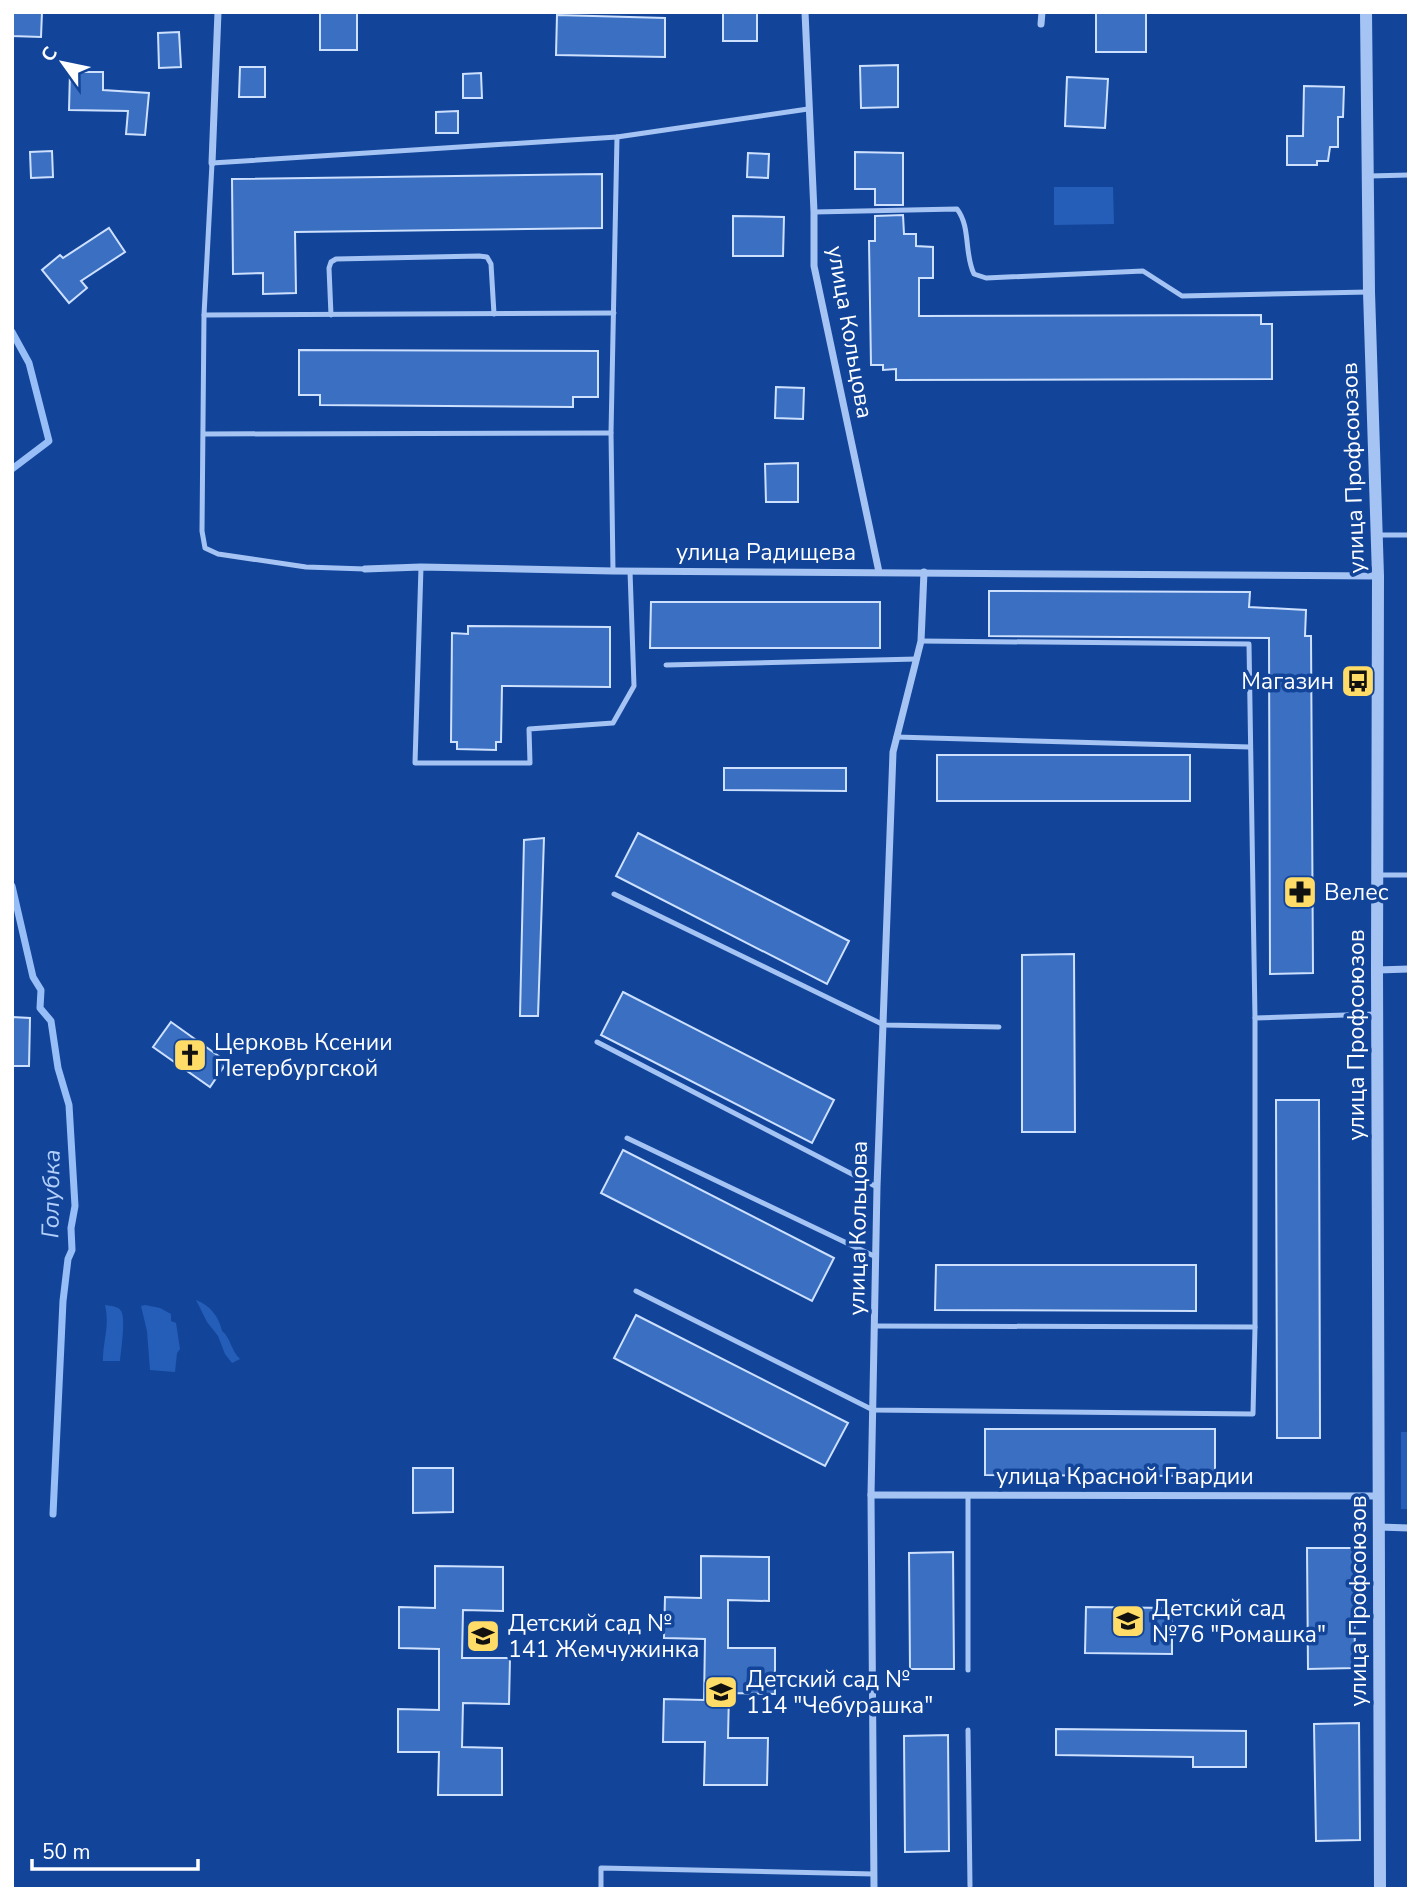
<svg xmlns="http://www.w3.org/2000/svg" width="1421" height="1901" viewBox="0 0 1421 1901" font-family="'Nunito Sans',sans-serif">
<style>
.green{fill:#245eb8}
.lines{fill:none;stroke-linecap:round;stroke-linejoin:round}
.stream{stroke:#97bef7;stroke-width:7}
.building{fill:#3b6fc1;stroke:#cde0fe;stroke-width:2}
.service{stroke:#a5c4f4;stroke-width:5}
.minor{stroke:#a5c4f4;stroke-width:7}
.tertiary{stroke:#a5c4f4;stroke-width:12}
.labels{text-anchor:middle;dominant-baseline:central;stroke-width:7;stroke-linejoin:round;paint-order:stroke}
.street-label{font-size:23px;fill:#fff;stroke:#12459a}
.poi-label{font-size:23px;fill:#fff;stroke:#12459a;text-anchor:start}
.water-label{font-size:24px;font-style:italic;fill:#b2cffa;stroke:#12459a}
</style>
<rect width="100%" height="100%" fill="#12459a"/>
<g class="green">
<polygon points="1054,187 1113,187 1114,224 1054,225"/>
<path d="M196,1300C210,1305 219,1317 222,1331C231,1338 230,1349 240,1359L232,1363L225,1354L218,1336L207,1322Z"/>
<path d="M105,1305C111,1306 118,1306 121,1311C126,1318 121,1351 120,1361H103C103,1339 110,1327 105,1305Z"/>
<polygon points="145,1305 160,1308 171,1314 171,1321 176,1323 180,1349 177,1353 175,1372 150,1370 147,1331 141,1306"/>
<rect x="1401" y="1432" width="8" height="77"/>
</g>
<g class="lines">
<g class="stream">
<polyline points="12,332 29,363 49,441 12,469"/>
<polyline points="12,886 33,977 41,990 40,1008 51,1021 58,1068 69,1105 75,1206 71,1228 72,1250 68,1259 63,1301 53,1514"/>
</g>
</g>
<g class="building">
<polygon points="12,12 42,12 41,37 12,36"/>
<rect x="320" y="12" width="37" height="38"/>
<rect x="723" y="12" width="34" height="29"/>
<polygon points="1096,12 1146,13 1146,52 1096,52"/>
<polygon points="557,15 665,18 665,57 556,55"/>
<polygon points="179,32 181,67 159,68 158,33"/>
<polygon points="898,65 898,107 861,108 860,66"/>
<polygon points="240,67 265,67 265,97 239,97"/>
<polygon points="70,72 103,72 103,90 149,93 145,135 126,134 128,111 69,110"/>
<polygon points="481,73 482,98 463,98 463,74"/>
<polygon points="1067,77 1108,79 1105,128 1065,126"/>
<polygon points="1304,86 1344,87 1343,117 1338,117 1338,147 1330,147 1328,161 1317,161 1317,165 1287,165 1287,136 1303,136"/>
<polygon points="458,111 458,133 436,133 436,112"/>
<polygon points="52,151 53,177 31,178 30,152"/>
<polygon points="855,152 903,153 903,205 875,205 875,189 855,189"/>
<polygon points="748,153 769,154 768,178 747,177"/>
<polygon points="602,174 602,228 295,232 296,293 263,294 263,273 233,274 232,179"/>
<polygon points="903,215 904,234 916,234 916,246 933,247 933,278 919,278 919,316 1261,315 1261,324 1272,324 1272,379 896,380 896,369 883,370 883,365 871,365 869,241 875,241 875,216"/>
<polygon points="733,216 784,217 783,256 733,256"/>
<polygon points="109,228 125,252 81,281 87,288 69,303 42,270 60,255 63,258"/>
<polygon points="299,350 598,351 598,397 573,397 573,407 320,405 320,395 299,395"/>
<polygon points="776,387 804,388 803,419 775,418"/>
<polygon points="798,463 798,502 766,502 765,464"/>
<polygon points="989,591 1250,592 1249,607 1306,610 1305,636 1311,636 1313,973 1270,974 1269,638 989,636"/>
<polygon points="651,602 880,602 880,648 650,648"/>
<polygon points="468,626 610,627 610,687 502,686 501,742 496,742 496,750 457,749 457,742 451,742 452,633 468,634"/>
<rect x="937" y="755" width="253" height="46"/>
<polygon points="724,768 846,768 846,791 724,790"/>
<polygon points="638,833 849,941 827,984 616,876"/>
<polygon points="544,838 538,1016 520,1016 524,840"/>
<polygon points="1074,954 1075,1132 1022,1132 1022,955"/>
<polygon points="623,992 834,1100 812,1143 601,1035"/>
<polygon points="12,1017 30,1018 29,1066 12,1066"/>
<polygon points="171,1022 227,1062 210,1087 153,1047"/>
<polygon points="1276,1100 1319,1100 1320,1438 1277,1438"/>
<polygon points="623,1150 834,1258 812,1301 601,1193"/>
<polygon points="936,1265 1196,1265 1196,1311 935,1310"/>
<polygon points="636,1315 848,1423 825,1466 614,1358"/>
<polygon points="985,1429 1215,1429 1215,1476 985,1475"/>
<polygon points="413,1468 453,1468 453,1512 413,1513"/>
<polygon points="1307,1548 1354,1548 1355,1668 1308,1669"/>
<polygon points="953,1552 954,1669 910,1669 909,1553"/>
<polygon points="701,1556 769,1557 769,1601 728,1600 728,1648 775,1648 775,1694 729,1693 728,1738 768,1738 767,1785 704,1785 705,1742 663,1742 664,1699 704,1700 705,1639 664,1638 665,1597 701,1598"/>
<polygon points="435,1566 503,1567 503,1611 463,1610 462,1658 510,1658 509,1704 463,1703 462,1747 502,1748 502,1795 438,1795 439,1752 398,1752 398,1709 439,1710 439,1649 399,1648 399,1607 435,1608"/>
<polygon points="1086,1607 1172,1608 1172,1654 1085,1653"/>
<polygon points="1359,1723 1360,1840 1316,1841 1314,1724"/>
<polygon points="1056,1729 1246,1731 1246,1767 1193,1767 1193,1757 1056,1755"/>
<polygon points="948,1735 949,1851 905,1852 904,1736"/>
</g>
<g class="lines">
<g class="service">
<polyline points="617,137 808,109"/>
<polyline points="1369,176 1409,175"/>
<path d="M814,212L957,209C971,227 964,254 974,274L986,278L1143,271L1182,296L1369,292"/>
<polyline points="204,315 212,163 617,137 611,433 613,571"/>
<polyline points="331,315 329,268 331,262 336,259 479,256 487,257 491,264 494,314"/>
<polyline points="204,434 611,433"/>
<polyline points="1376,535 1409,535"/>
<polyline points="421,567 415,763 530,763 529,729 613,723 634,686 630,571"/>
<polyline points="365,569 306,567 218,554 205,548 202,531 204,315 614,313"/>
<polyline points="921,641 1249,644 1255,1018"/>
<polyline points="666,665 917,659"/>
<polyline points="896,737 1250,747"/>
<polyline points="1377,875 1409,875"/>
<polyline points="614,894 884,1025 999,1027"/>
<polyline points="597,1042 877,1187"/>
<polyline points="627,1138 876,1257"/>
<polyline points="636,1291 873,1410 1253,1414 1255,1327 875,1326"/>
<polyline points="1255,1327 1255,1018 1376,1014"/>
<polyline points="968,1495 968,1670"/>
<polyline points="968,1730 970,1886"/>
<polyline points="601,1889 601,1868 874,1874"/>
</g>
<g class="minor">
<polyline points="805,12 814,212 814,266 879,572"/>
<polyline points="1041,24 1042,12"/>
<polyline points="212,163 218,12"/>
<polyline points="365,569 421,567 613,571 1378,576"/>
<polyline points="1377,970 1409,969"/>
<polyline points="871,1495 1379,1496"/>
<polyline points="1379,1527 1409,1528"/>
<polyline points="874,1889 871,1495 877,1187 893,752 921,641 924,572"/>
</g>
<polyline class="tertiary" points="1366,12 1369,292 1378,576 1377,970 1380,1889"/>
</g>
<defs>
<g id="bus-square" transform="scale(1.75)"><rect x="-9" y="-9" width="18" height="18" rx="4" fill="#ffdc68" stroke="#12459a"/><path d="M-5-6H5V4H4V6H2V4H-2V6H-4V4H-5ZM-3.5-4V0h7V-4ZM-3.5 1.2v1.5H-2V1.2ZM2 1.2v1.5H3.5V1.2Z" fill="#111"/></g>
<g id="pharmacy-square" transform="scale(1.75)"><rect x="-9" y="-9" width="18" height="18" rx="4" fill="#ffdc68" stroke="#12459a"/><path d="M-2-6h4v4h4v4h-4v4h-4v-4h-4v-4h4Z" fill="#111"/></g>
<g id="church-square" transform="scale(1.75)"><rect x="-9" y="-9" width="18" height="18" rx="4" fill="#ffdc68" stroke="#12459a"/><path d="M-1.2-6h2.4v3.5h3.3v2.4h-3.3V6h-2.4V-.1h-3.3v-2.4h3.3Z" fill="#111"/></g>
<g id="school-square" transform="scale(1.75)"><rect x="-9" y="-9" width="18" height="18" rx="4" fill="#ffdc68" stroke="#12459a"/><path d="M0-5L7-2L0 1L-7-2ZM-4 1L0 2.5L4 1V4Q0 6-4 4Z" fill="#111"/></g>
</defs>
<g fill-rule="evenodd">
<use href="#bus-square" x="1358" y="681"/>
<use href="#pharmacy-square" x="1300" y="892"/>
<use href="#church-square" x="190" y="1055"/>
<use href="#school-square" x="1128" y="1621"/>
<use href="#school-square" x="483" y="1636"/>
<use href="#school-square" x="721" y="1692"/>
</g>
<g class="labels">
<g class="street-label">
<text transform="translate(850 332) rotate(80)">улица Кольцова</text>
<text transform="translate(1353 468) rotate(-92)">улица Профсоюзов</text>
<text x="766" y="552">улица Радищева</text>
<text transform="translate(1356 1035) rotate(-90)">улица Профсоюзов</text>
<text transform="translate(858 1228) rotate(-89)">улица Кольцова</text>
<text x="1125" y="1476">улица Красной Гвардии</text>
<text transform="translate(1358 1601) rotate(-90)">улица Профсоюзов</text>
</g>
<g class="poi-label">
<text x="1334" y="681" text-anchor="end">Магазин</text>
<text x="1324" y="892">Велес</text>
<text x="214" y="1042">Церковь Ксении<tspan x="214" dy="26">Петербургской</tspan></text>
<text x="1152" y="1608">Детский сад<tspan x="1152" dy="26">№76 "Ромашка"</tspan></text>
<text x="508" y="1623">Детский сад №<tspan x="508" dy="26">141 Жемчужинка</tspan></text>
<text x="746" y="1679">Детский сад №<tspan x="746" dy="26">114 "Чебурашка"</tspan></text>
</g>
<g class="water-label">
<text transform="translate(51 1194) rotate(-89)">Голубка</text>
</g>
</g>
<rect width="1421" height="1901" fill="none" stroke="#ffffff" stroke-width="28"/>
<g transform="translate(63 63) rotate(303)" stroke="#12459a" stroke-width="5" paint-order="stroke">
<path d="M0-5L12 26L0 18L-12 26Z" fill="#ffffff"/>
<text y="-10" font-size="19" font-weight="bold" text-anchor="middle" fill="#ffffff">С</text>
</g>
<path d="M32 1859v10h166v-10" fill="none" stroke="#ffffff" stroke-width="3.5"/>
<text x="42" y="1859" font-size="21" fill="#ffffff" stroke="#12459a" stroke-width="5" paint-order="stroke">50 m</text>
</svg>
